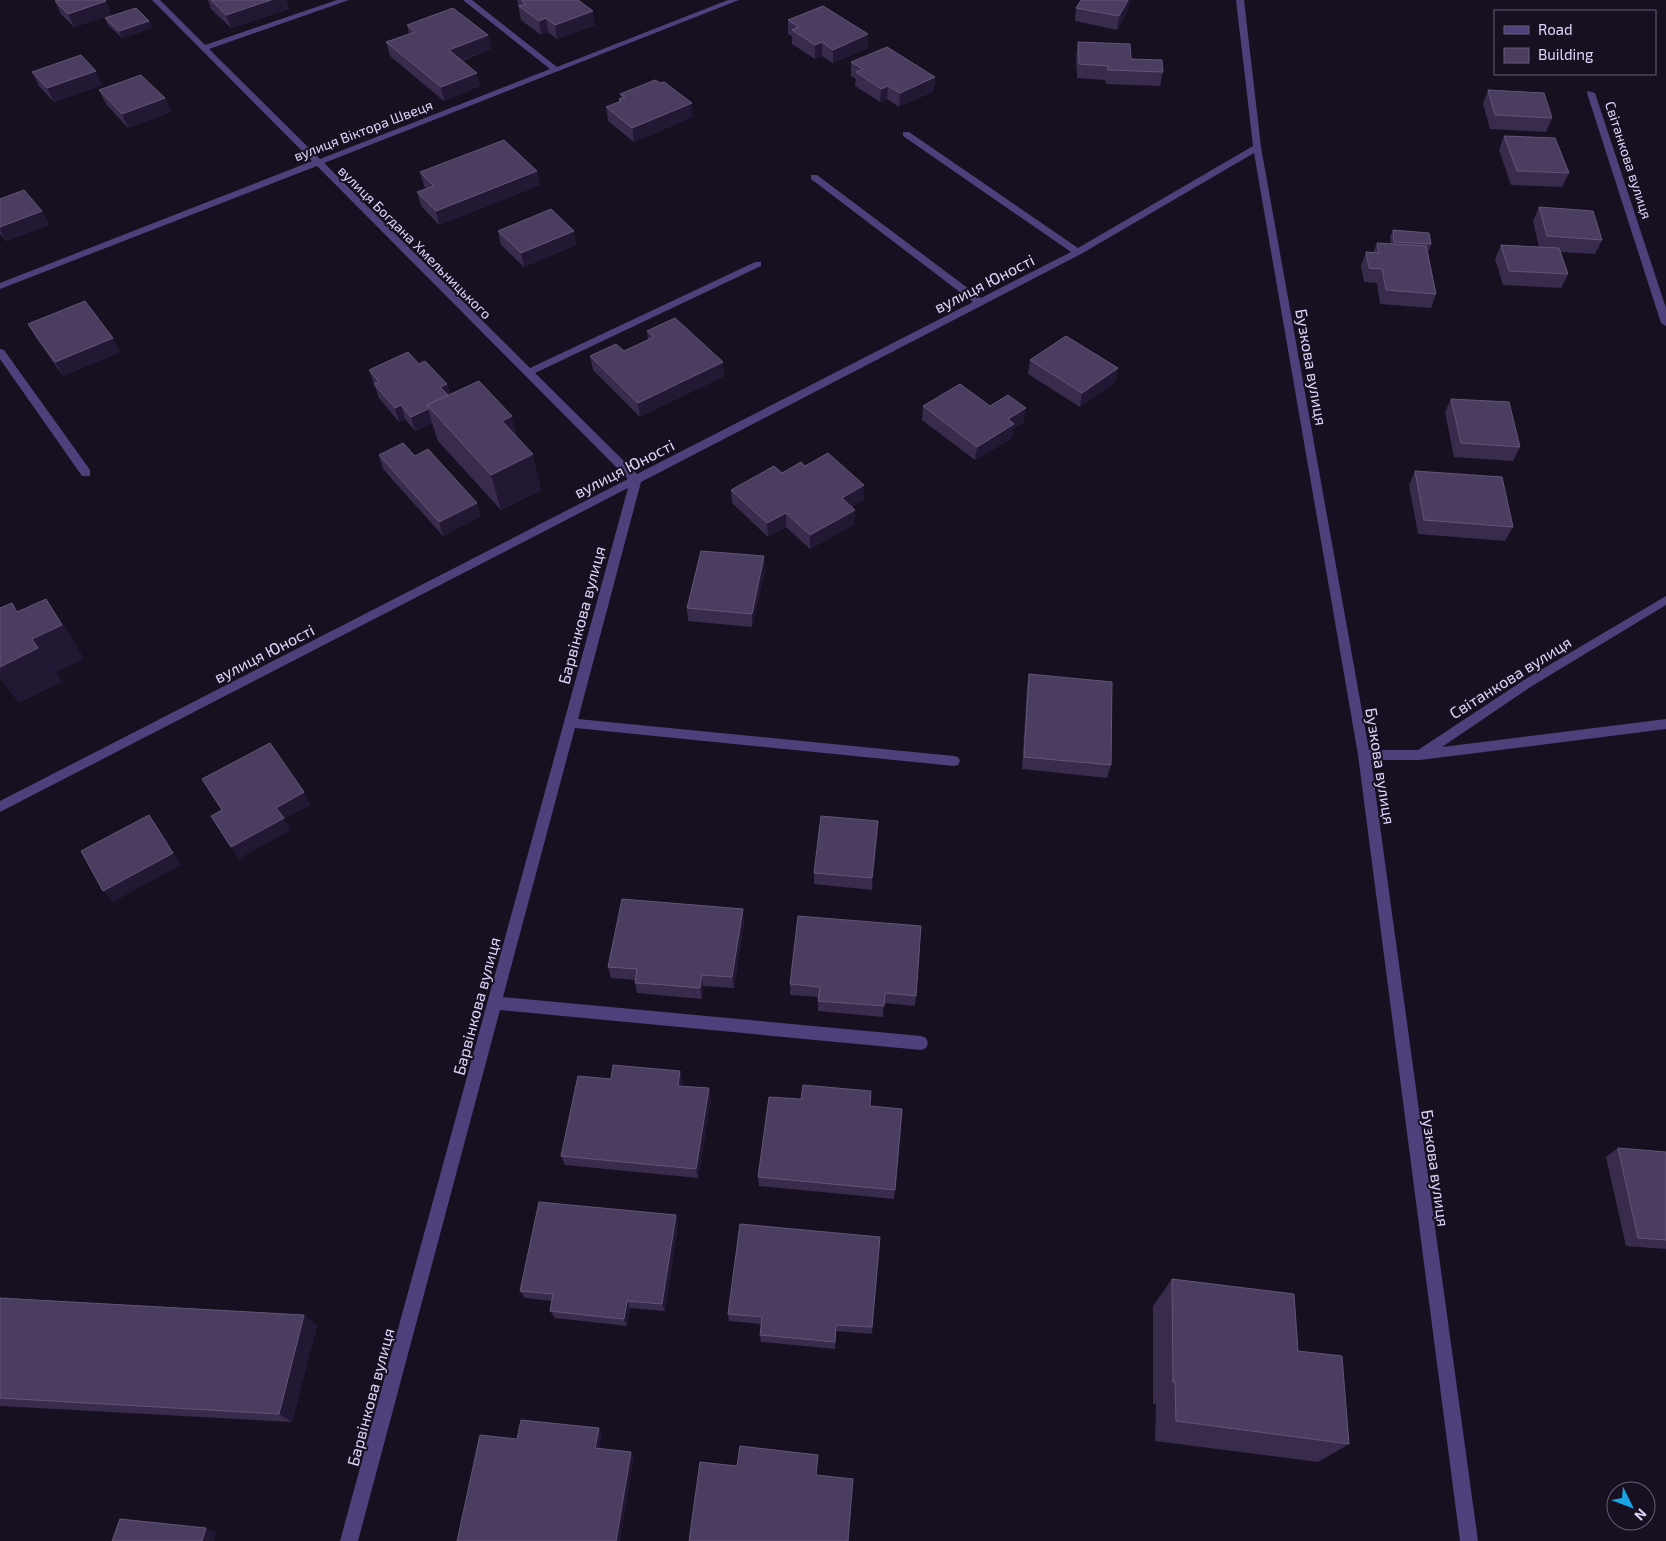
<svg xmlns="http://www.w3.org/2000/svg" width="1666" height="1541" viewBox="0 0 1666 1541" font-family="'Exo 2',sans-serif">
<style>
.lines{fill:none;stroke-linecap:round;stroke-linejoin:round}
.minor{fill:#4e407a;fill-rule:evenodd}
.wall{fill:#392b4c}
.shaded-wall{fill:#231833}
.building{fill:#4b3d5f;stroke:#625577}
.labels{text-anchor:middle;dominant-baseline:central;stroke-width:4;stroke-linejoin:round;paint-order:stroke}
.far-street-label{font-size:14px;fill:#e0d4fa;stroke:#161021}
.street-label{font-size:16px;fill:#e0d4fa;stroke:#161021}
</style>
<rect width="100%" height="100%" fill="#161021"/>
<g class="lines">
<g class="minor">
<polygon points="152,0 160,0 205,45 337,0 349,0 209,49 320,159 550,69 463,0 472,0 557,67 728,0 739,0 324,163 530,368 755,262 761,262 761,266 535,373 637,474 973,302 811,179 811,175 817,175 981,298 1071,252 903,136 903,132 909,132 1078,248 1253,146 1236,0 1244,0 1261,147 1369,750 1418,750 1524,680 1666,596 1666,605 1532,686 1442,747 1666,719 1666,729 1420,760 1371,760 1478,1541 1460,1541 1358,755 1254,153 1081,254 641,482 578,719 954,756 958,757 960,761 958,765 954,766 575,728 503,997 921,1036 926,1038 928,1043 926,1048 921,1050 500,1010 358,1541 340,1541 628,488 0,812 0,801 628,479 317,166 0,289 0,283 312,161"/>
<polygon points="1588,91 1595,93 1666,308 1666,326 1661,323 1587,93"/>
<polygon points="0,349 4,350 90,470 90,476 82,476 0,359"/>
</g>
</g>
<g class="wall">
<polygon points="208,0 286,0 289,9 231,28 211,9"/>
<polygon points="517,0 578,0 595,25 557,39 548,32 541,35 521,20"/>
<polygon points="55,1 106,1 111,15 74,27 61,14"/>
<polygon points="1076,8 1128,10 1117,30 1075,21"/>
<polygon points="105,18 149,21 152,28 122,38 108,25"/>
<polygon points="788,20 868,48 833,63 822,56 815,59 792,44 792,36 788,34"/>
<polygon points="407,25 488,35 491,49 462,61 477,73 480,86 444,101 390,56 386,42 409,34"/>
<polygon points="1078,42 1131,59 1163,72 1160,86 1106,84 1105,80 1077,78 1076,56"/>
<polygon points="851,62 935,77 934,91 899,107 887,99 880,102 855,86 856,79 851,76"/>
<polygon points="32,72 102,85 54,102 39,86"/>
<polygon points="99,90 165,98 171,112 128,128 106,104"/>
<polygon points="1488,90 1552,118 1546,132 1490,129 1483,104"/>
<polygon points="620,94 693,117 634,142 608,121 606,107 619,102 619,99 621,98"/>
<polygon points="1504,136 1569,173 1562,187 1511,185 1499,150"/>
<polygon points="420,172 540,185 439,225 421,206 417,192 426,189 424,186"/>
<polygon points="0,199 42,211 49,225 6,241 0,234"/>
<polygon points="1539,207 1602,240 1595,254 1561,252 1568,274 1561,288 1503,285 1495,259 1501,245 1539,247 1533,221"/>
<polygon points="1393,230 1431,244 1429,251 1428,251 1436,294 1431,308 1380,304 1377,283 1364,282 1361,266 1366,252 1373,253 1377,243 1391,244 1390,237"/>
<polygon points="498,231 576,245 524,267 501,245"/>
<polygon points="28,324 120,352 63,376 36,338"/>
<polygon points="647,331 723,362 724,376 640,417 593,370 590,356 624,351 648,340"/>
<polygon points="1030,360 1118,368 1115,382 1080,407 1028,374"/>
<polygon points="419,364 447,384 450,395 518,438 541,490 501,510 438,441 432,423 415,431 405,419 399,422 379,398 369,370"/>
<polygon points="1451,399 1520,447 1513,461 1454,457 1445,412"/>
<polygon points="923,406 990,406 1024,422 1013,429 1012,438 975,460 922,420"/>
<polygon points="379,455 415,456 481,516 443,536 383,469"/>
<polygon points="805,466 864,499 851,507 855,510 855,524 810,549 786,527 768,537 732,503 731,490"/>
<polygon points="1415,471 1513,527 1505,541 1418,534 1409,485"/>
<polygon points="764,556 765,570 752,627 688,621 687,608"/>
<polygon points="1029,674 1111,765 1107,778 1022,769 1027,687"/>
<polygon points="878,821 872,890 814,884 814,873"/>
<polygon points="744,921 734,988 703,986 702,999 637,993 635,983 635,980 611,978 608,967"/>
<polygon points="790,984 916,996 915,1006 884,1003 883,1017 818,1011 818,997 790,995"/>
<polygon points="611,1079 683,1081 682,1086 711,1098 698,1178 565,1165 561,1156"/>
<polygon points="870,1106 902,1109 894,1199 759,1186 758,1177"/>
<polygon points="1618,1148 1666,1152 1666,1249 1626,1246 1606,1157"/>
<polygon points="676,1215 678,1223 665,1311 630,1308 627,1326 555,1318 550,1311 552,1301 525,1298 520,1291"/>
<polygon points="880,1237 872,1334 836,1331 835,1349 761,1342 760,1335 761,1324 729,1321 728,1314"/>
<polygon points="1172,1279 1298,1351 1349,1444 1318,1462 1155,1441 1156,1404 1153,1404 1153,1306"/>
<polygon points="0,1298 317,1325 292,1422 0,1406"/>
</g>
<g class="shaded-wall">
<polygon points="271,0 286,0 289,9 231,28 226,15"/>
<polygon points="1128,0 1130,0 1128,10 1117,30 1119,16"/>
<polygon points="106,1 111,15 74,27 68,14"/>
<polygon points="593,11 595,25 557,39 555,25"/>
<polygon points="546,18 548,32 541,35 539,21"/>
<polygon points="149,21 152,28 122,38 119,31"/>
<polygon points="868,34 868,48 833,63 833,50"/>
<polygon points="488,35 491,49 452,64 449,50"/>
<polygon points="822,42 822,56 815,59 815,45"/>
<polygon points="96,71 102,85 54,102 47,88"/>
<polygon points="477,73 480,86 444,101 441,87"/>
<polygon points="935,77 934,91 899,107 900,93"/>
<polygon points="888,86 887,99 880,102 881,89"/>
<polygon points="165,98 171,112 128,128 122,114"/>
<polygon points="692,103 693,117 634,142 632,128"/>
<polygon points="537,171 540,185 439,225 436,211"/>
<polygon points="42,211 49,225 6,241 0,230 0,227"/>
<polygon points="574,231 576,245 524,267 521,253"/>
<polygon points="113,338 120,352 63,376 55,362"/>
<polygon points="723,362 724,376 640,417 638,403"/>
<polygon points="1118,368 1115,382 1080,407 1082,393"/>
<polygon points="447,384 450,398 440,387"/>
<polygon points="401,405 405,419 399,422 395,408"/>
<polygon points="1026,408 1024,422 1013,429 1012,438 975,460 977,447 1008,419"/>
<polygon points="428,409 432,423 415,431 411,417"/>
<polygon points="512,416 521,451 502,421"/>
<polygon points="533,454 541,490 501,510 491,475"/>
<polygon points="864,485 864,499 842,512 842,498"/>
<polygon points="477,503 481,516 443,536 439,522"/>
<polygon points="855,510 855,524 810,549 810,535"/>
<polygon points="786,513 786,527 768,537 767,523"/>
<polygon points="764,556 765,570 752,627 752,614"/>
<polygon points="46,599 69,633 84,659 56,672 62,682 19,703 0,679 0,667 17,612 12,603 36,637"/>
<polygon points="304,792 311,805 284,819 291,830 239,859 231,847 276,808"/>
<polygon points="149,815 158,827 181,865 113,902 103,891"/>
<polygon points="878,821 878,833 872,890 872,878"/>
<polygon points="743,909 744,921 734,988 732,977"/>
<polygon points="702,975 703,986 702,999 700,988"/>
<polygon points="680,1071 683,1081 680,1095 678,1086"/>
<polygon points="709,1088 711,1098 698,1178 696,1169"/>
<polygon points="676,1215 678,1223 665,1311 662,1304"/>
<polygon points="627,1301 630,1308 627,1326 624,1319"/>
<polygon points="304,1315 317,1325 292,1422 279,1414"/>
<polygon points="599,1428 602,1434 599,1453 595,1448"/>
<polygon points="631,1452 634,1457 620,1541 616,1541"/>
<polygon points="206,1528 216,1532 214,1541 202,1541"/>
</g>
<g class="building">
<polygon points="57,0 104,0 106,1 68,14 55,1"/>
<polygon points="211,0 271,0 226,15"/>
<polygon points="521,0 578,0 593,11 555,25 546,18 539,21 519,6 526,4"/>
<polygon points="1081,0 1128,0 1119,16 1076,8"/>
<polygon points="823,6 868,34 833,50 822,42 815,45 792,30 799,27 788,20"/>
<polygon points="136,8 149,21 119,31 105,18"/>
<polygon points="453,8 488,35 449,50 477,73 441,87 386,42 415,32 407,25"/>
<polygon points="1078,42 1130,44 1131,59 1162,60 1163,72 1108,70 1108,66 1079,64"/>
<polygon points="887,47 935,77 900,93 888,86 881,89 856,72 863,69 851,62"/>
<polygon points="81,55 96,71 47,88 32,72"/>
<polygon points="141,75 165,98 122,114 99,90"/>
<polygon points="655,80 660,83 664,82 692,103 632,128 606,107 621,101 619,99 625,97 620,94"/>
<polygon points="1488,90 1544,93 1552,118 1495,115"/>
<polygon points="1504,136 1555,138 1569,173 1517,171"/>
<polygon points="504,140 537,171 436,211 417,192 434,186 420,172"/>
<polygon points="24,190 42,211 0,227 0,199"/>
<polygon points="1539,207 1593,211 1602,240 1547,236"/>
<polygon points="551,209 574,231 521,253 498,231"/>
<polygon points="1393,230 1429,233 1431,244 1394,242"/>
<polygon points="1377,243 1426,246 1436,294 1386,290 1382,269 1369,268 1366,252 1379,253"/>
<polygon points="1501,245 1559,248 1568,274 1509,271"/>
<polygon points="85,301 113,338 55,362 28,324"/>
<polygon points="675,318 723,362 638,403 590,356 616,344 624,351 654,337 647,331"/>
<polygon points="1066,336 1118,368 1082,393 1030,360"/>
<polygon points="408,352 419,364 425,361 447,384 440,387 448,395 427,405 428,409 411,417 401,405 395,408 374,384 379,382 369,370"/>
<polygon points="479,381 512,416 502,421 533,454 491,475 427,405"/>
<polygon points="960,384 990,406 1008,395 1026,408 1008,419 1014,424 977,447 923,406"/>
<polygon points="1451,399 1509,402 1520,447 1461,443"/>
<polygon points="403,443 415,456 428,449 477,503 439,522 379,455"/>
<polygon points="828,453 864,485 842,498 855,510 810,535 786,513 767,523 731,490 774,466 782,473 801,462 805,466"/>
<polygon points="1415,471 1502,477 1513,527 1424,520"/>
<polygon points="701,551 764,556 752,614 687,608"/>
<polygon points="46,599 62,625 32,639 38,648 0,667 0,608 12,603 17,612"/>
<polygon points="1029,674 1112,682 1111,765 1024,757"/>
<polygon points="270,743 304,792 276,808 284,818 231,847 211,816 222,810 202,779"/>
<polygon points="149,815 173,853 103,891 81,851"/>
<polygon points="821,816 878,821 872,878 814,873"/>
<polygon points="622,899 743,909 732,977 702,975 700,988 665,985 635,983 637,969 608,967"/>
<polygon points="798,916 921,926 916,996 885,993 884,1006 818,1001 820,987 790,984"/>
<polygon points="613,1065 680,1071 678,1086 709,1088 696,1169 561,1156 578,1076 611,1079"/>
<polygon points="803,1085 871,1091 870,1106 902,1109 895,1190 758,1177 769,1097 801,1099"/>
<polygon points="1618,1148 1666,1152 1666,1240 1638,1238"/>
<polygon points="539,1202 676,1215 662,1304 627,1301 624,1319 584,1315 550,1311 553,1294 520,1291"/>
<polygon points="740,1224 880,1237 872,1327 836,1325 835,1342 760,1335 762,1317 728,1314"/>
<polygon points="1172,1279 1294,1294 1298,1351 1342,1356 1349,1444 1176,1421 1175,1382 1173,1382"/>
<polygon points="0,1298 304,1315 279,1414 0,1398"/>
<polygon points="521,1420 599,1428 595,1448 631,1452 616,1541 457,1541 480,1435 517,1439"/>
<polygon points="740,1446 818,1455 816,1475 853,1479 848,1541 689,1541 700,1462 737,1466"/>
<polygon points="120,1519 206,1528 202,1541 112,1541"/>
</g>
<g class="labels">
<g class="far-street-label">
<text transform="translate(363 130) rotate(-21)">вулиця Віктора Швеця</text>
<text transform="translate(1629 160) rotate(72)">Світанкова вулиця</text>
<text transform="translate(415 242) rotate(45)">вулиця Богдана Хмельницького</text>
</g>
<g class="street-label">
<text transform="translate(984 283) rotate(-27)">вулиця Юності</text>
<text transform="translate(1312 367) rotate(80)">Бузкова вулиця</text>
<text transform="translate(624 468) rotate(-27)">вулиця Юності</text>
<text transform="translate(581 615) rotate(-75)">Барвінкова вулиця</text>
<text transform="translate(264 653) rotate(-27)">вулиця Юності</text>
<text transform="translate(1510 677) rotate(-32)">Світанкова вулиця</text>
<text transform="translate(1381 766) rotate(81)">Бузкова вулиця</text>
<text transform="translate(476 1006) rotate(-75)">Барвінкова вулиця</text>
<text transform="translate(1436 1168) rotate(82)">Бузкова вулиця</text>
<text transform="translate(370 1397) rotate(-75)">Барвінкова вулиця</text>
</g>
</g>
<rect x="1494" y="10" width="162" height="65" fill="#161021" stroke="#675e78"/>
<rect x="1504" y="26" width="25" height="8" fill="#4e407a" stroke="#675e78"/>
<text x="1538" y="35" font-size="15" fill="#e0d4fa">Road</text>
<rect x="1504" y="48" width="25" height="15" fill="#4b3d5f" stroke="#675e78"/>
<text x="1538" y="60" font-size="15" fill="#e0d4fa">Building</text>
<g transform="translate(1631 1506) rotate(132)"><circle r="24" fill="#161021" stroke="#675e78"/>
<path d="M0-4L9 19L0 12L-9 19Z" fill="#19a3e2"/>
<text y="-8" font-size="14" font-weight="bold" text-anchor="middle" fill="#e0d4fa">N</text>
</g>
</svg>
